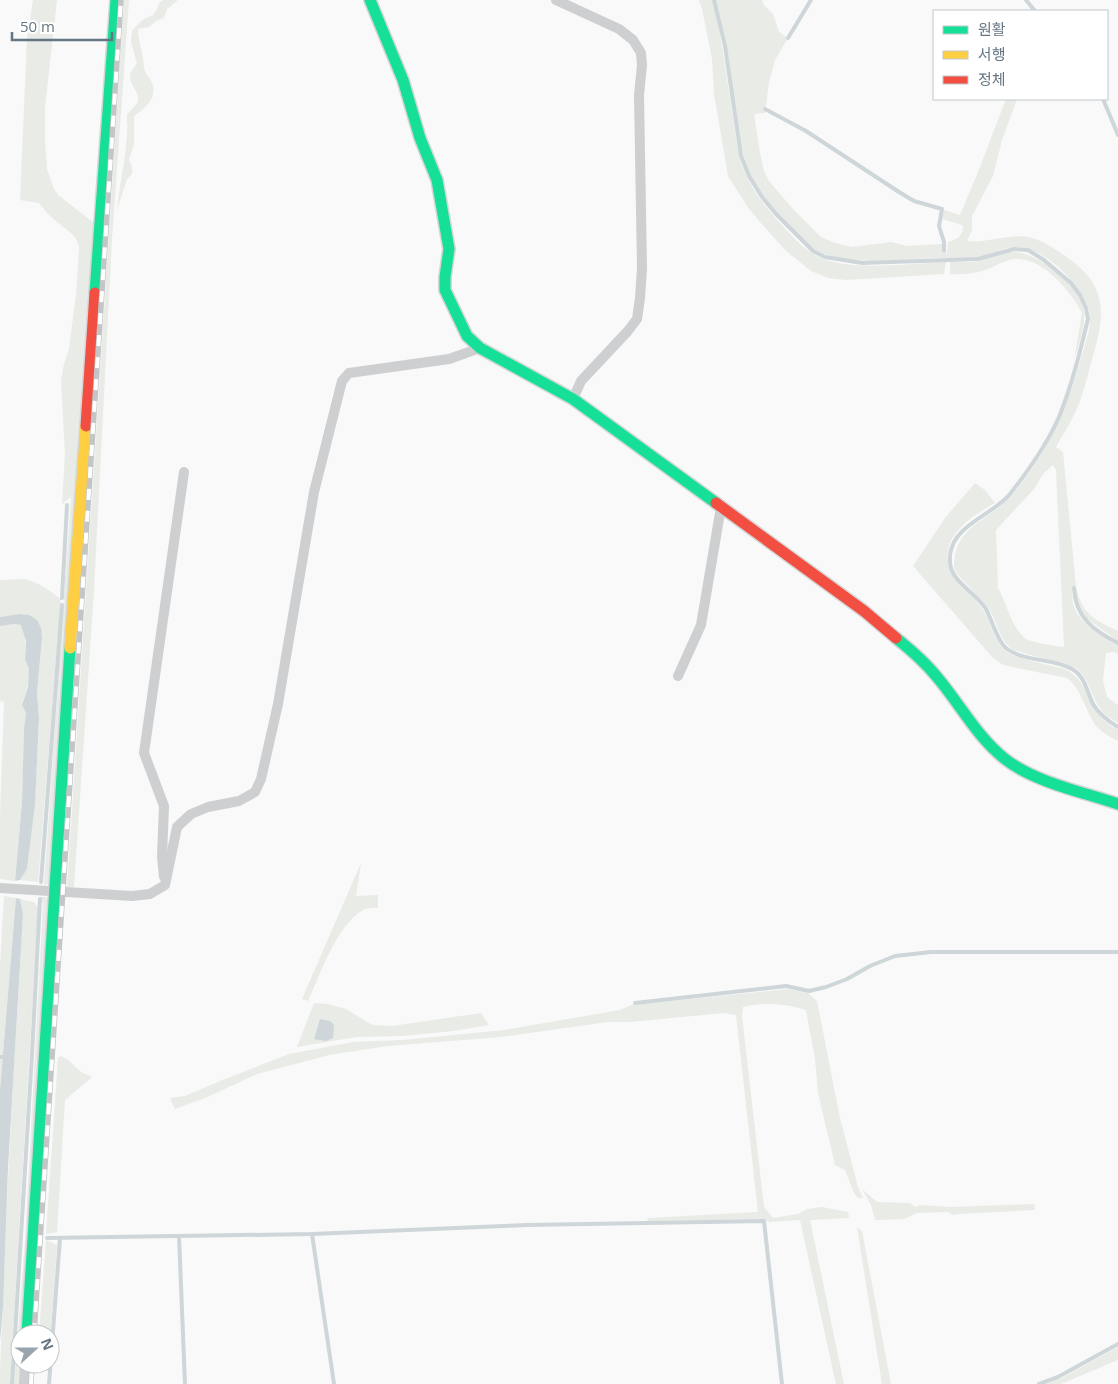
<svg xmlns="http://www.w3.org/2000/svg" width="1118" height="1384" viewBox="0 0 1118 1384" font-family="'Open Sans','Noto Sans KR',sans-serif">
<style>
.green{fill:#e8ebe6;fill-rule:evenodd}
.water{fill:#ced6d9}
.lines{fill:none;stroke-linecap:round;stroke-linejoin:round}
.stream{stroke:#ced6d9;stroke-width:4}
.fast-casing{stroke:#d5d6d7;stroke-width:14}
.slow-casing{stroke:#d5d6d7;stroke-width:14}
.jam-casing{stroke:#d5d6d7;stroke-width:14}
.street{stroke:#cecfd0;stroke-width:10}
.fast{stroke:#16e098;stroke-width:11}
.slow{stroke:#ffcf43;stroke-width:11}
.jam{stroke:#f24e42;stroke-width:11}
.rail-casing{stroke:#c3c5c6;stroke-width:5.5}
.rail{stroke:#fff;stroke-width:4;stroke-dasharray:11;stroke-linecap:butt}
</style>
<rect width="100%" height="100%" fill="#f9f9f9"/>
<g class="green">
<path d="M33,0H57L45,107V141L47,169L54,189L58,195L94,223L50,884L44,885L71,497L62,504L65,454L61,380L64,364L69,349L76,295L79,248C77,234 66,230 56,221C49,216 44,209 39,203L20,200L27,39Z"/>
<polygon points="124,0 129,0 112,239 94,590 74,887 67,887"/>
<path d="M163,0H178L167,9L164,18L156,21L149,27L138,29C138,40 142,49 143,59C144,64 143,67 145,71C146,75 149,77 151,81C159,96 146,108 134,116V144L129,160L132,166V174L127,179L117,210C120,178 129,148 127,115L138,102V95L131,82L130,73L134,68L137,63L131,42L132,31L142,20L153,15L157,10L159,3Z"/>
<path d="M699,0H712L714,5L722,46L739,157C747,183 763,205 781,224C791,235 802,248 815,255C846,273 910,263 946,262L944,274L846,280L828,278L811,271L786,251L760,222L749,209L728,176L714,94L712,59L702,9Z"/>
<path d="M715,0H762L764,5L773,14L779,32L788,38L775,60L769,82L765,113L754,114L760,153L764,171L769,181L793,209L821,237L835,243L852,247L891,242L907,246L942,244V253H947L948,242C957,239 962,237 963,227L962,225L942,219L944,210L960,215L978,172L1006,99H1017L1002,140L993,176L972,216V230L967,241C990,244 1013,231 1035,239C1047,243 1058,251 1068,258C1111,288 1104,319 1091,363C1086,381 1082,400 1073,417C1068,428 1061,437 1056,447L1063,452L1076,587C1082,614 1094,620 1118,631V641L1086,618L1076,602V588L1072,587C1072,592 1072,598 1073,603C1076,621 1102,638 1118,645V654L1114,652L1106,653L1103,681L1107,697L1118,705V723C1112,719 1104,715 1100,708C1090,694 1090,680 1076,668L1013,650C999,640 998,623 989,609C978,595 965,584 954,570C953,525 986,524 1011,496C1046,456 1067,409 1081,358C1085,345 1091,329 1090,315C1086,288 1043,245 1015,247C1002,248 989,256 976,258C962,259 946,258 932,258C895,259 851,267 817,251C803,245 769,204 759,190C739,162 738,125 733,92C728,61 723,30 715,0ZM1053,465L1056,470L1064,647C1052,645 1039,644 1028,640C1014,634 1006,602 998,588L996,530L1034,489L1043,474Z"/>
<path d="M1009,252C1036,250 1079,283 1084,310C1086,326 1079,344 1074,360L1082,313C1071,291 1041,256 1014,259C1004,260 994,267 985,270C973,274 962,275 950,274V262H975Z"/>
<path d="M975,483L985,490L995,503C974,515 944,533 948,561C948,565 949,569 950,572C959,587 974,596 983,610C992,623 994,643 1007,652C1014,658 1053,666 1065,669C1083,679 1083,688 1092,704C1098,715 1107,724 1118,730V741C1111,737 1104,734 1098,728C1085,713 1083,690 1067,678L1003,665L993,658L913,566L945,518Z"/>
<path d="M24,579C38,582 49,590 61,599L38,882L20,880L27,869L35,805L39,718L37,693L42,638L19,614L0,617V580Z"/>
<path d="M14,624L21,625C27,636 25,645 25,657C26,661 28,664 29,669C30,679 26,694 22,704L26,713L24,728L22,802L15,881L0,879V817L4,702L0,701V626Z"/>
<path d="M361,863L356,896L378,895V908C374,908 367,908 363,910C336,926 321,973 308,1001L302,999Z"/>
<polygon points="4,896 16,898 0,1090 0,964"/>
<polygon points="41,897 46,897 49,900 20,1334 20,1384 14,1384 25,1240 43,904"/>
<path d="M20,899L34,902L38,908L10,1384H0C0,1348 3,1313 4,1278C8,1157 16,1036 23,914Z"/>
<path d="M788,989L808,993L817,1001L840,1118L858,1187L863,1198H858L854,1193L845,1170L835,1165L818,1093L815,1059L806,1010C786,1003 763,1002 743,1007L742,1016L764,1207L773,1218L798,1214L807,1209L822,1207L848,1212L849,1218L810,1220L844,1384H836L800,1220L770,1222L763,1219L648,1221L647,1218L758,1212L736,1015L724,1013L630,1022H608L501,1037L388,1046L329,1055L257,1074L205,1098L175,1109L170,1098L185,1096L220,1081L289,1054L353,1042L402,1040L504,1030L620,1010L631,1005Z"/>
<polygon points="314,1003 328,1004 346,1009 372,1025 392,1026 481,1013 489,1025 454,1031 403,1036 356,1037 297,1047"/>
<polygon points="61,1056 68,1060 81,1072 92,1077 65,1100 57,1232 46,1234 58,1058"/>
<polygon points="862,1189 877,1202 910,1203 915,1207 921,1205 950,1207 1034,1204 1035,1210 959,1214 953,1215 948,1212 917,1213 904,1219 875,1220 871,1205"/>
<polygon points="857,1227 862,1231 891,1384 882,1384"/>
<polygon points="46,1240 57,1245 50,1344 50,1334 39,1334"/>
<polygon points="1118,1347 1118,1360 1061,1384 1045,1384 1060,1379"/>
</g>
<g class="water">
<polygon points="19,614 29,615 37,620 41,628 42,638 37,693 39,718 35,805 27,869 20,880 15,881 22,802 24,728 26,713 22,705 28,687 29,669 25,659 26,641 21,625 14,624 0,626 0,617"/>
<polygon points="16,898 20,899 23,914 8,1168 3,1307 0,1341 0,1090"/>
<polygon points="320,1019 330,1021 334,1025 333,1038 326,1041 314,1039"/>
</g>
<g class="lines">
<g class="stream">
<path d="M714,0L725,46L741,156L749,176L762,197L776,214L813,251L825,257L862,263L978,259L1014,249L1028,250L1044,260L1071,283L1080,295L1086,308L1088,319C1080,352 1072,385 1059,417C1047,444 1029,470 1010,494C996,512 959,524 952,547C949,554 949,566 953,573C960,586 977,595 986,609C992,620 998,643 1007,649C1025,662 1053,658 1072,669C1085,676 1087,692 1093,704C1099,714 1108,721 1118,727"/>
<polyline points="1026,0 1035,11"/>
<polyline points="788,38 811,0"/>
<polyline points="1103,99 1118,135"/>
<polyline points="765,109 806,131 899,192 914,201 942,209 939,226 944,242 944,251"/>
<path d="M1074,588C1075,617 1094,631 1118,643"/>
<polyline points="62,598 67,505"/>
<polyline points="41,882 62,605"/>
<polyline points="635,1003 786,986 809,991 826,987 847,979 870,966 895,956 931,952 1118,952"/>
<polyline points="0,1057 3,1057"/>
<polyline points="312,1234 334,1384"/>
<polyline points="179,1236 185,1384"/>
<polyline points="47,1238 312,1234 527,1225 764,1221 782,1384"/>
<polyline points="12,1384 32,1054 40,899"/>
<polyline points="49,1384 60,1238"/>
<polyline points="1039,1384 1058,1377 1118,1344"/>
</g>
<g class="fast-casing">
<g id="fast">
<polyline points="370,0 403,80 420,138 437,180 449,249 445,277 445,290 467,336 480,348 573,399 716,503"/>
<polyline points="95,293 116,0"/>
<path d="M896,638C911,650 925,662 937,677C960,704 977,737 1005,759C1034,782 1083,792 1118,804"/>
<polyline points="27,1334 70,648"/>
</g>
</g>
<g class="slow-casing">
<polyline id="slow" points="70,648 86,426"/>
</g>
<g class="jam-casing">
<g id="jam">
<polyline points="86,426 95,293"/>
<polyline points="716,503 864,611 896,638"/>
</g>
</g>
<g class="street">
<polyline points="556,0 619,29 633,40 641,53 642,65 639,95 642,268 640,298 637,319 627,332 581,381 573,399"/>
<polyline points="678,676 701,625 721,507"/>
<polyline points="164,877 162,857 164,806 144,753 184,472"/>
<polyline points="0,888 132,896 150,894 165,885 177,827 191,814 208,807 239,801 255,792 261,779 278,704 314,492 342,381 349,373 449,359 480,348"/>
<polyline points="24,1384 25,1364"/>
</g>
<use href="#fast" class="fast"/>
<use href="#slow" class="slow"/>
<use href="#jam" class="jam"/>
<g class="rail-casing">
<g id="rail">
<polyline points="34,1334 121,0"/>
<polyline points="31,1384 32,1364"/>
</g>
</g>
<use href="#rail" class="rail"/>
</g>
<rect x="933" y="10" width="175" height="90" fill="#ffffff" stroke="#c1c8cd"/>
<rect x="943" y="26" width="25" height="8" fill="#16e098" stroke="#c1c8cd"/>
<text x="978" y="35" font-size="15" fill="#657683">원활</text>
<rect x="943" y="51" width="25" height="8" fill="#ffcf43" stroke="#c1c8cd"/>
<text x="978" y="60" font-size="15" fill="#657683">서행</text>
<rect x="943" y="76" width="25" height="8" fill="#f24e42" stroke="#c1c8cd"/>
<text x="978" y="85" font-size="15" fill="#657683">정체</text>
<g transform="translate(35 1349) rotate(69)"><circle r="24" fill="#ffffff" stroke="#c1c8cd"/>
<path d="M0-4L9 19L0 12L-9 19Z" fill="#99a4ac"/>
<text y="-8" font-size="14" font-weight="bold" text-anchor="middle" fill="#657683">N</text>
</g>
<path d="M12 32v8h100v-8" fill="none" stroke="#657683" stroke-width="2.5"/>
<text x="20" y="32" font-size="15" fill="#657683" stroke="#ffffff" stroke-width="4" paint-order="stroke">50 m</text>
</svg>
